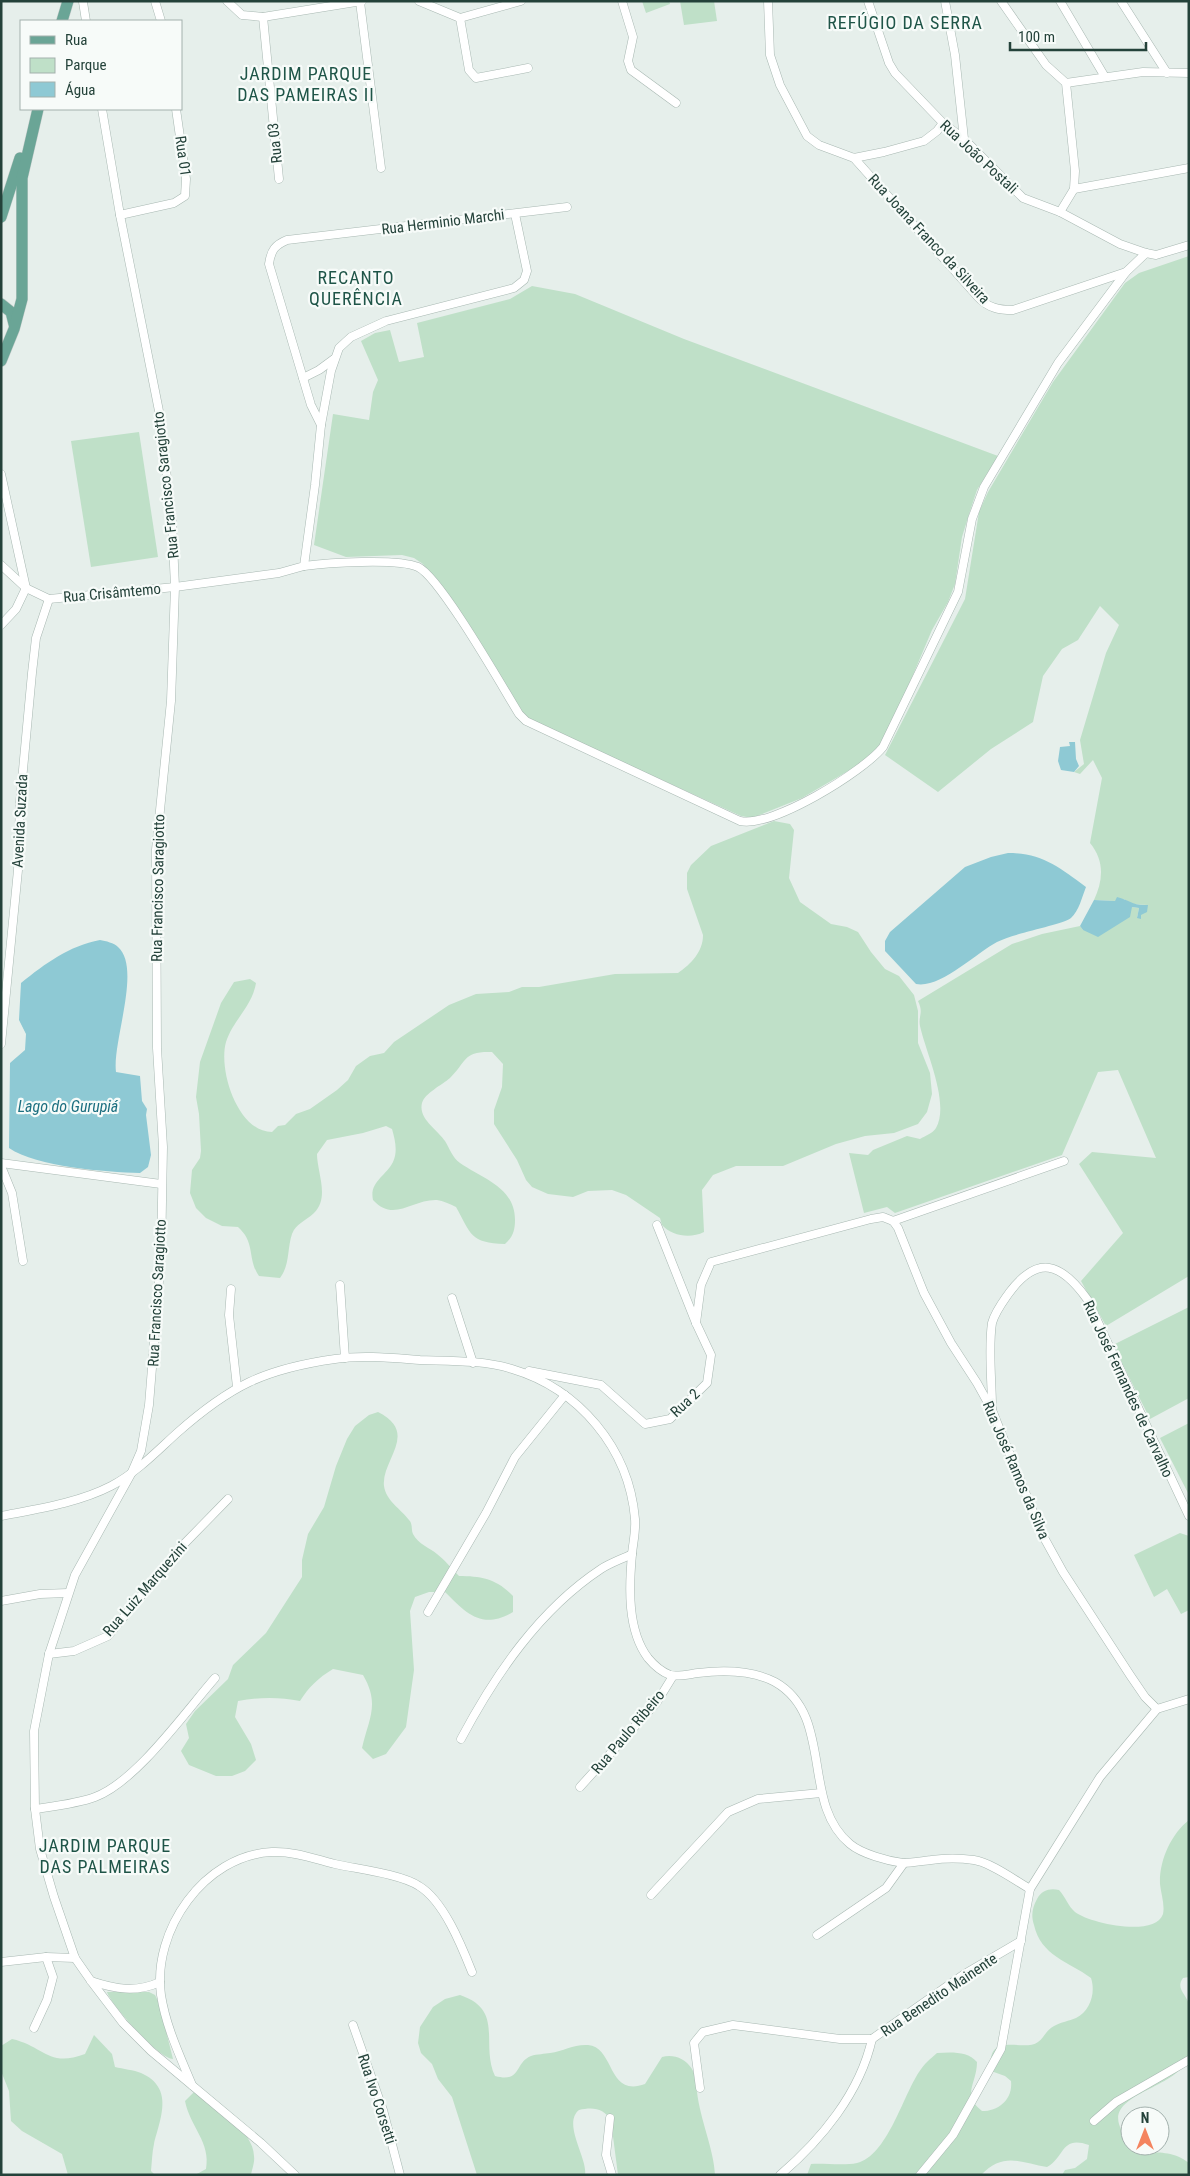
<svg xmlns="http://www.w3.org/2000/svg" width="1190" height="2176" viewBox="0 0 1190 2176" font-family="'Roboto Condensed',sans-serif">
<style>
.green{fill:#bfe0c8}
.water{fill:#8ec9d4}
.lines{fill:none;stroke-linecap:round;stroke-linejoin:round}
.minor-casing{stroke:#a8b8b2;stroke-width:9}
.primary-casing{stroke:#c2cac8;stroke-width:12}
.minor{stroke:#fff;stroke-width:8}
.primary{stroke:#6aa596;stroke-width:11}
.labels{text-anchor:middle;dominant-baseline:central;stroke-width:4.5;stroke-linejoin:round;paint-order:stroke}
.street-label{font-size:15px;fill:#24423a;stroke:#f7fbf9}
.water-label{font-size:16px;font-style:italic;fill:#1c6f80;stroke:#f7fbf9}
.quarter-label{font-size:18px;letter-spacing:1px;fill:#1f5548;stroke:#f7fbf9}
</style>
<rect width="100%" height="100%" fill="#e6efeb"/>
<g class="green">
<polygon points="642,1 669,1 670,4 646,13"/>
<polygon points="680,1 714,1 717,21 684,25"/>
<path d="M1189,256V1276L1106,1326L1081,1281L1123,1233L1079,1164L1092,1152L1156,1158L1118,1070L1098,1072L1062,1155L895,1213L887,1207L864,1213L849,1153L868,1155L873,1150L907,1136L920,1139C925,1136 933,1133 936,1128C950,1103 926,1053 920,1026C918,1016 924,1013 918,1001L1012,944L1042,934L1080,926L1083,930L1132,907L1139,908L1137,918L1147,905L1130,904L1124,899L1115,901L1094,900C1103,881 1105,861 1090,843L1102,778L1093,760L1080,774L1074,772L1084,764L1080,740L1106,653L1119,625L1100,606L1078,640L1062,649L1043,676L1033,722L991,749L938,792L885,755L965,599L979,512L988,492L1053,382L1125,283L1139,273Z"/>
<polygon points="532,286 575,294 684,339 998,456 977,490 970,511 962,537 955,584 948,602 932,630 893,722 880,745 860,764 802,798 752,818 741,816 530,720 523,713 457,608 423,564 414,558 402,555 346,557 314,545 333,414 369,420 373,392 378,380 361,341 375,333 390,330 399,362 424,357 417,323 510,299"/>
<polygon points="139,432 158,557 91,567 71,441"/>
<path d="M774,821L790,824L794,830L789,878L800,902L831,924L847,927L858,932L871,952L885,969L899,976L914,995L918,1011V1043L930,1073L932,1094L927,1112L918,1124L894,1133L865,1136L836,1144L783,1166H736L713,1175L702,1190L704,1232C690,1239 672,1236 662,1225L660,1218L626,1195L612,1190L588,1191L573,1197L548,1194L532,1187L526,1180L517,1160L494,1124V1110L502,1087L503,1064L492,1052C463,1051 467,1061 450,1078C442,1085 425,1093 422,1103C418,1119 438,1130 445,1141C450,1149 452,1157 460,1163C483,1179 515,1187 515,1220C515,1230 513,1237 505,1244C470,1243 471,1234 456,1207C450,1204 443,1201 437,1200C412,1199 394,1223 373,1200C369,1182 386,1176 393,1162C398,1151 395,1140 392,1129L386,1126L363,1133L327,1140L317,1154C317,1172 330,1198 314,1213C306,1221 296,1223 292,1234C287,1249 290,1265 280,1278L259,1276C247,1259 256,1243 238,1227L222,1226L206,1218L196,1208L190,1193L192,1170L200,1158L201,1151L199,1114L196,1097L200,1062L221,1003L234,982L250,979L256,983C252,1007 233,1020 226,1042C218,1070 238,1132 272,1132L278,1126L285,1125L296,1114L310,1109L337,1090L348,1080L356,1066L370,1056L384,1053L394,1042L449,1005L476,994L509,992L522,987H539L615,974L678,973C691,964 703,952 703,935L687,889V873L691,865L711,846Z"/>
<polygon points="1189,1307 1189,1398 1150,1419 1113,1345"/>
<path d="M378,1412C420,1433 381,1460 384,1486C386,1501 401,1509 409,1520C413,1524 411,1530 413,1534C418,1544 430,1548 437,1554C445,1560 452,1569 459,1576C481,1576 497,1579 513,1596V1612C482,1630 467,1614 445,1592H429L415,1597L410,1611L414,1670L406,1727L386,1754L373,1759L362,1748C369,1718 380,1704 363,1675L333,1669C318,1678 309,1687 300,1701C280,1697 259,1697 238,1701L235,1717L251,1744L256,1760L245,1771L232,1776H216L189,1765L181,1751L189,1738L186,1724L195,1711L228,1679L233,1665L266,1633L302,1577V1560L308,1534L324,1507L336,1466L347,1439L355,1426L369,1415Z"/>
<polygon points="1189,1423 1189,1495 1160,1438"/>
<polygon points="1180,1533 1189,1536 1189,1610 1181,1614 1167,1589 1154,1597 1134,1555"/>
<path d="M1189,1820V1977L1183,1978C1175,1989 1187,1994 1189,2005C1190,2015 1190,2049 1188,2058C1177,2088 1110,2093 1119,2124C1133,2169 1160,2140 1189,2163V2175H1062L1065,2170L1075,2168L1087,2159L1089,2145C1061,2135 1065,2157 1047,2167C1021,2163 1004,2151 981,2175H807L811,2164C825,2163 843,2166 857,2163C887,2156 903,2096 919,2072C924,2064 930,2059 937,2053C951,2052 968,2051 977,2062C977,2084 961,2094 982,2111C999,2111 1013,2099 1011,2081L1005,2076L991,2071C986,2029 1023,2053 1038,2042C1044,2038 1046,2030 1054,2026C1061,2022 1069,2021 1076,2018C1090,2011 1096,1993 1091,1978C1068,1961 1041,1956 1034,1925C1031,1916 1032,1908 1037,1899C1042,1890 1050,1888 1059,1890C1065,1896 1068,1906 1075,1912C1089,1923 1155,1938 1163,1914C1165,1905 1161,1894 1160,1884C1159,1861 1171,1834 1189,1820Z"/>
<path d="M107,1992H149L155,1995L159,2003L173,2059C159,2059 111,2005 107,1992Z"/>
<path d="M460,1995C505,2010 480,2044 495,2076C522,2083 514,2063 531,2056C537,2054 545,2054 550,2053C564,2051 574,2044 588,2045C615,2047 607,2098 645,2084L662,2057C673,2054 685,2058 692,2069C696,2075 696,2084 697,2092C700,2119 714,2150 715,2175H618L611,2121C604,2108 593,2107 579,2110C562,2124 588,2158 585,2175H477L452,2097L438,2079L432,2064L421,2053L418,2043L420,2027L433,2007L445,1999Z"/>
<path d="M94,2035L112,2054L115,2067C123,2069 134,2070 141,2073C175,2088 160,2119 154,2144C152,2153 152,2161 151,2171L155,2175H68L62,2154L22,2131L11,2121L9,2091L1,2071V2046L12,2039C44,2046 48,2068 85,2054Z"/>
<path d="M196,2090C213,2105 254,2131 254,2156C255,2162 252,2169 251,2175H195L206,2169C211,2142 190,2127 185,2101Z"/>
</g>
<g class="water">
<polygon points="1069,742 1075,742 1076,759 1079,766 1074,772 1061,770 1058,761 1060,747 1070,746"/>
<path d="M1008,853C1042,853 1059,867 1086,887C1082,897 1079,911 1071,918C1062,925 1014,933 997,942C976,953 940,989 916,984L885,951V941L890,932L965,867L991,857Z"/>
<path d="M1117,897C1130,900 1132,906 1148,905L1147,912L1141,915V919L1137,918L1139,908L1132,907L1130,917L1098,937L1083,930L1080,926L1094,900L1115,901Z"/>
<path d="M100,940C106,941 114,943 118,947C142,968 112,1042 116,1072L140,1076L142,1101L147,1109L146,1115L151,1155L148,1167L140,1173C105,1172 37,1167 9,1148L10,1063L25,1050L26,1034L19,1020L21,983C46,963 69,946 100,940Z"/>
</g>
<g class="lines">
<g class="minor-casing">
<g id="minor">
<polyline points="155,1 161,21"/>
<polyline points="227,1 242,15 263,17 362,1"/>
<polyline points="419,1 460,18"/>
<polyline points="622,1 633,37 628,61 631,70 676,103"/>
<polyline points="768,1 770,55 780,85 807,136 819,145 854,158 884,152 924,141 937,131 943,123"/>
<polyline points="868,1 889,63 895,73 943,123 964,139 1023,198 1060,212 1120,244 1146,253 1156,255 1189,245"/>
<polyline points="945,1 955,55 964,139"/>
<polyline points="1001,1 1046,65 1066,83 1075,171 1074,189 1060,212"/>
<polyline points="1060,1 1105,77"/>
<polyline points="1121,1 1167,73"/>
<polyline points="83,2 86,21"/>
<polyline points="360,2 381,168"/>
<polyline points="263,17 279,179"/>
<polyline points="460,18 469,70 476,78 528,68"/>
<polyline points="460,18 521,1"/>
<polyline points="1066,83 1143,72 1189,73"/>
<polyline points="102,109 120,215 159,411 172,520 175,587 171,701 156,850 157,1048 163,1147 161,1256 149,1405 141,1451 131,1474 75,1575 49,1654 34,1731 35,1809 40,1849 54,1897 75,1958 91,1981 123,2023 151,2051 261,2143 295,2175"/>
<path d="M854,158L978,297C988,308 999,310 1013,310L1126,272L1146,253"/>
<polyline points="1074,189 1189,168"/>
<polyline points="120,215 174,203 185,196 186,179 176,109"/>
<polyline points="303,378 319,370 334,359"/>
<path d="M321,425L311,405L269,264C271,250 275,245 287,240L567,207"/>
<polyline points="1,474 26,588"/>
<polyline points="1,565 26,588 49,599 175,587 279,573 304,566 315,485 321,425 331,371 339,348 351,337 386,321 514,288 524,280 527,271 515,214"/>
<path d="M304,566C327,563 397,558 418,567C440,577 503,688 519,714L526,721L740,821C772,828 863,772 883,747L958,592L972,519L984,487L1058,363L1126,272"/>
<polyline points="1,625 16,609 26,588"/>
<polyline points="1,1044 18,870 20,802 32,673 36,638 49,599"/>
<polyline points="1,1163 161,1184"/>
<polyline points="1,1166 12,1193 23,1261"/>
<polyline points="893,1221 898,1228 924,1293 951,1343 977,1383 992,1410 1042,1534 1063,1572 1130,1675 1145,1697 1157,1709"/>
<polyline points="340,1285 345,1358"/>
<polyline points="231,1289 229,1315 237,1387"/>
<polyline points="452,1298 473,1363"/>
<polyline points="696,1323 701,1285 711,1262 871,1219 883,1217 893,1221 1064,1161"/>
<polyline points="529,1371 601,1385 645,1424 670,1419 707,1383 711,1355 696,1323 657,1225"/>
<path d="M992,1408C992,1382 988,1349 992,1323C995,1312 1002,1303 1009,1293C1038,1254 1061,1263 1087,1299L1189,1516"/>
<path d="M1,1516C37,1509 78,1503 111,1486C136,1473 156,1452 177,1433C230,1386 264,1369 335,1359C363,1355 392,1358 420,1360C449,1361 484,1360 512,1369C579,1389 629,1448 635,1519C636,1531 633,1543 632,1554C629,1587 627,1630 648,1658C653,1664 662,1672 670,1675C678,1677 690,1674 698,1673C723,1670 752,1670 775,1682C835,1716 800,1803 850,1844C862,1854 888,1861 903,1863C912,1863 922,1861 931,1860C945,1858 960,1858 974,1860C990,1862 1016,1881 1030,1889"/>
<polyline points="1,1601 40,1594 68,1593"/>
<polyline points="428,1612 486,1513 515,1457 565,1395"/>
<polyline points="49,1654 74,1651 108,1636 184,1544 228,1499"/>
<path d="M461,1739C495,1675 539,1610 601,1569C610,1563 622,1559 632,1554"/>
<polyline points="580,1787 657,1702 673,1676"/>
<path d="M35,1809C55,1806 76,1804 95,1797C136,1782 186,1711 215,1678"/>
<polyline points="651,1895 728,1812 758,1799 821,1793"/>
<polyline points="817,1935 886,1888 904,1863"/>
<polyline points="1,1962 46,1957 75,1958"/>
<path d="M91,1981C115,1989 136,1993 160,1982"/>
<polyline points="353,2025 383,2110 400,2175"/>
<polyline points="34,2028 47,2000 53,1977 46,1957"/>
<path d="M192,2085C180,2056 166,2027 161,1995C152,1931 204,1855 272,1852C293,1851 315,1859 335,1864C357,1869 401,1874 419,1886C444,1901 462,1947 472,1972"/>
<polyline points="700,2088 694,2043 703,2032 733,2025 840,2039 872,2039"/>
<polyline points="610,2118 606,2155 612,2175"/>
<polyline points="1094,2121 1116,2102 1189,2060"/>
<path d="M780,2175C821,2140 860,2093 872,2039L963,1975L1021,1941"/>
<polyline points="920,2175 953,2135 1001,2049 1030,1889 1100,1777 1157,1709 1189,1699"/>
</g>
</g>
<g class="primary-casing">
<g id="primary">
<polyline points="62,21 68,1"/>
<polyline points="1,217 20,158"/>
<polyline points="1,304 11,312 14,324"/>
<polyline points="1,361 14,329 22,299 22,178 38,109"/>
</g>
</g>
<use href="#minor" class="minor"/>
<use href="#primary" class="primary"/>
</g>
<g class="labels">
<g class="street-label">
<text transform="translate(275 143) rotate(-96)">Rua 03</text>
<text transform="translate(183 156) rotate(82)">Rua 01</text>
<text transform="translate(979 157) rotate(43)">Rua João Postali</text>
<text transform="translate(443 222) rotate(-7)">Rua Herminio Marchi</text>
<text transform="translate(929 239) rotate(47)">Rua Joana Franco da Silveira</text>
<text transform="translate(166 485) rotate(-96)">Rua Francisco Saragiotto</text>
<text transform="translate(112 593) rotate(-5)">Rua Crisâmtemo</text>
<text transform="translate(20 821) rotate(-87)">Avenida Suzada</text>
<text transform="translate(158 888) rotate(-89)">Rua Francisco Saragiotto</text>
<text transform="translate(157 1293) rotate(-87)">Rua Francisco Saragiotto</text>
<text transform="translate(1128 1389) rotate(65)">Rua José Fernandes de Carvalho</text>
<text transform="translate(685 1403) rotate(-43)">Rua 2</text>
<text transform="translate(1016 1470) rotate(67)">Rua José Ramos da Silva</text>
<text transform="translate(145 1589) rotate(-49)">Rua Luiz Marquezini</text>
<text transform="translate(628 1732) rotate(-50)">Rua Paulo Ribeiro</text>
<text transform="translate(939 1995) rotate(-34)">Rua Benedito Mainente</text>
<text transform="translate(377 2099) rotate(72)">Rua Ivo Corsetti</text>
</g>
<g class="water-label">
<text x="68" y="1106">Lago do Gurupiá</text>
</g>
<g class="quarter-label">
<text x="905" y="22">REFÚGIO DA SERRA</text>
<text x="306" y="73">JARDIM PARQUE<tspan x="306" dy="21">DAS PAMEIRAS II</tspan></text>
<text x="356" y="277">RECANTO<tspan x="356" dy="21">QUERÊNCIA</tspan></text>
<text x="105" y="1845">JARDIM PARQUE<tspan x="105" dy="21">DAS PALMEIRAS</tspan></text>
</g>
</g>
<rect width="1190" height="2176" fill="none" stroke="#24423a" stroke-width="5"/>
<rect x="20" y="20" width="162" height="90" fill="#f7fbf9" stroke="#a3b1ad"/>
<rect x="30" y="36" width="25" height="8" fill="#6aa596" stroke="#a3b1ad"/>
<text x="65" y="45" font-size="15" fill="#24423a">Rua</text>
<rect x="30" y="58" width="25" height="15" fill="#bfe0c8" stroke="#a3b1ad"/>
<text x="65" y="70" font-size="15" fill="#24423a">Parque</text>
<rect x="30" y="82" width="25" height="15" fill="#8ec9d4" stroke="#a3b1ad"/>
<text x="65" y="95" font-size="15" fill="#24423a">Água</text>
<g transform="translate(1145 2131)"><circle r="24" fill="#f7fbf9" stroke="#a3b1ad"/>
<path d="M0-4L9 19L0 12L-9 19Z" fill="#f4845f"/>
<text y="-8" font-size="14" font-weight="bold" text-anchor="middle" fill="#24423a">N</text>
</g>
<path d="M1010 42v8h136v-8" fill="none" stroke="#24423a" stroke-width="2.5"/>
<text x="1018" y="42" font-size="15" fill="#24423a" stroke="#f7fbf9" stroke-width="4" paint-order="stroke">100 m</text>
</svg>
